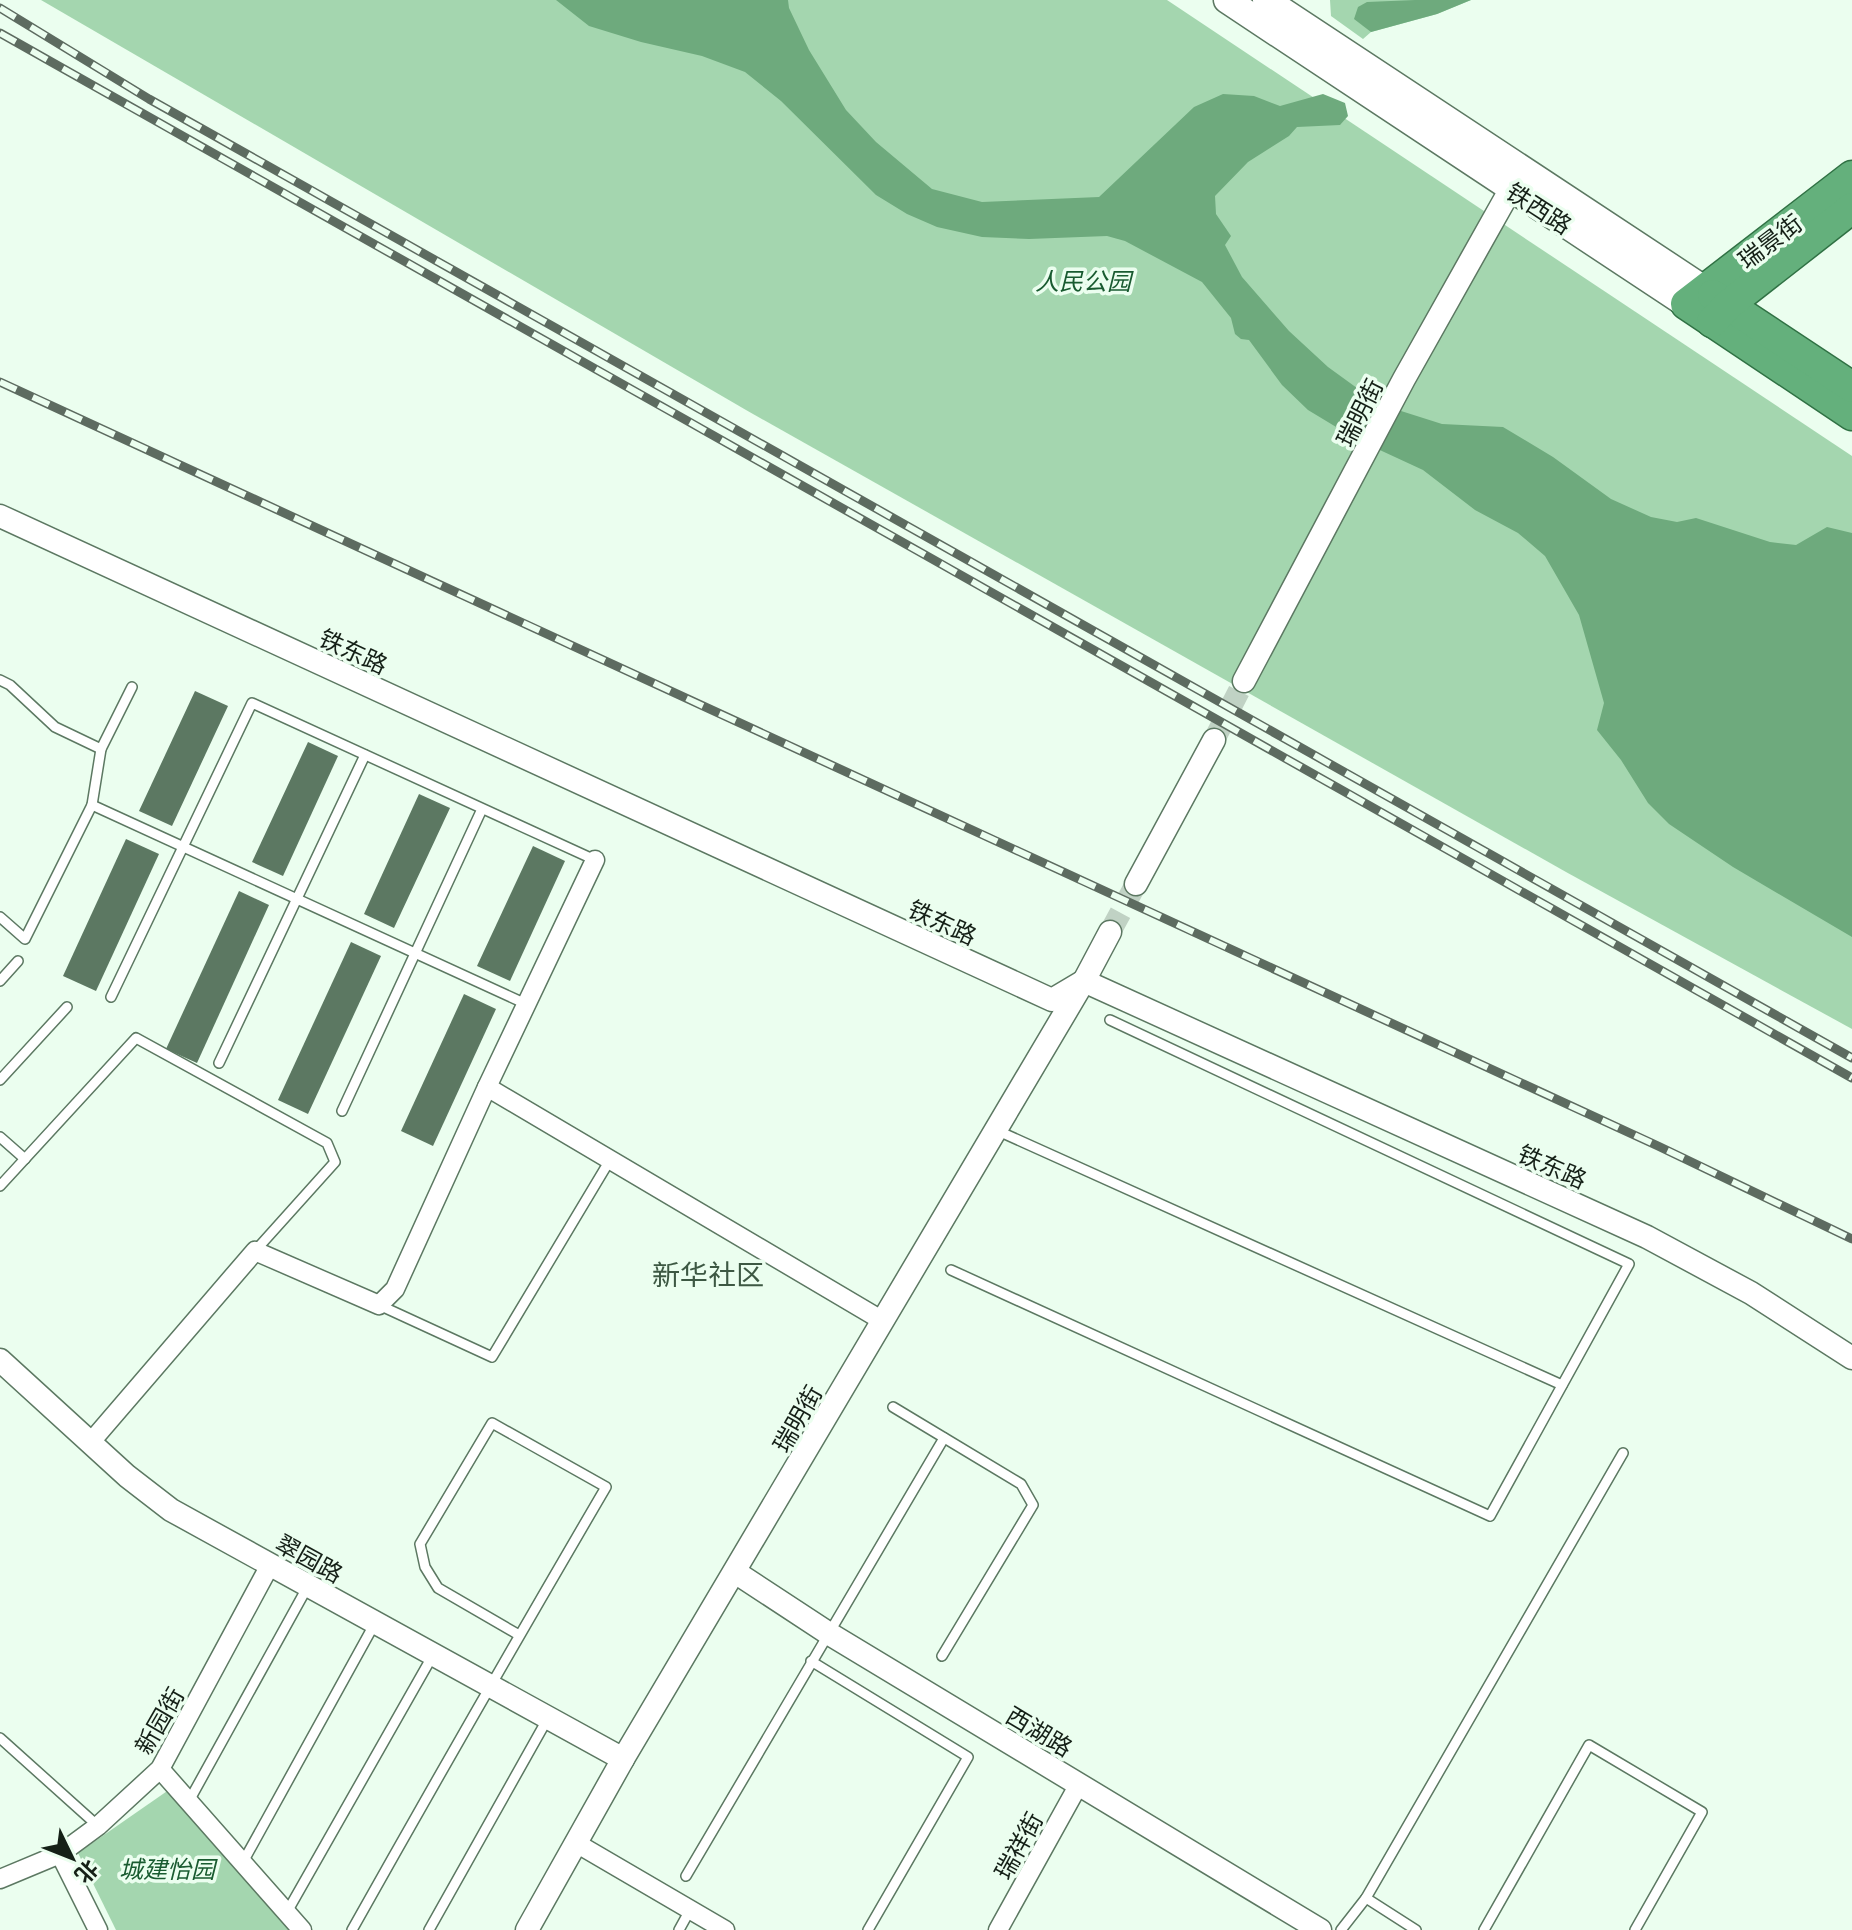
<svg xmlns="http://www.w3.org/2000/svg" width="1852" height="1930" viewBox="0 0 1852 1930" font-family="Literata,'Noto Sans SC',serif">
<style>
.green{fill:#a4d6af}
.water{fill:#6eaa7d}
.building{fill:#5c7862}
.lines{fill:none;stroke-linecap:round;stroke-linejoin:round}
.tertiary-tunnel{stroke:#c0d2c4;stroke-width:22;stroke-dasharray:22 11;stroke-linecap:butt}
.service-casing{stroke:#5c7862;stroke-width:12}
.minor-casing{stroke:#5c7862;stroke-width:21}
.tertiary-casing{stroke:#5c7862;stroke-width:25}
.secondary-casing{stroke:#5c7862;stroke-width:29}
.trunk-casing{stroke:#307144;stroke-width:33}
.service{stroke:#fff;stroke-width:9}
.minor{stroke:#fff;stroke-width:18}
.tertiary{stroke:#fff;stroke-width:22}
.secondary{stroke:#fff;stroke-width:26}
.trunk{stroke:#64b07c;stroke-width:30}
.rail-casing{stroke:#5d6b60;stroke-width:9}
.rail{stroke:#ebfeef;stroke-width:6;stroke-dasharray:18;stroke-linecap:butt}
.labels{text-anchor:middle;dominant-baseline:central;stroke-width:7;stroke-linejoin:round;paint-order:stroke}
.street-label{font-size:24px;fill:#152017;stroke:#ebfeef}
.park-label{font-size:24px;font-style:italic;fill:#195b30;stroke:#ebfeef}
.quarter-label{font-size:28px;fill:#3d5843;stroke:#ebfeef}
</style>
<rect width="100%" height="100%" fill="#ebfeef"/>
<g class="green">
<polygon points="41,0 1167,0 1852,456 1852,1029 1566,872 746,410"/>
<polygon points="1330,0 1471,0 1437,14 1371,32 1363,39 1331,16"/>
<polygon points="173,1787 302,1930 116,1930 78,1853"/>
</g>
<g class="water">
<polygon points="556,0 788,0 789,8 809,50 846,110 876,142 932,189 982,202 1099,197 1194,107 1223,94 1254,96 1280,106 1323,94 1345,103 1348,116 1340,125 1297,127 1289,136 1248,162 1215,196 1216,214 1231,236 1225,245 1242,277 1289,331 1328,367 1379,404 1442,424 1503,427 1553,457 1611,499 1651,517 1677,522 1696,518 1770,542 1796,545 1827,527 1852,533 1852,937 1733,867 1669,824 1648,803 1621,760 1597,730 1604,703 1579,615 1545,556 1518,533 1475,510 1423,470 1356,439 1308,410 1282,385 1249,340 1241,339 1235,334 1231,318 1202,282 1125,241 1107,236 1029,239 982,237 937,227 907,214 876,195 781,101 745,72 702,56 641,42 589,26"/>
<polygon points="1415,0 1471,0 1437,14 1371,32 1354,19 1358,7 1367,2"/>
</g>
<g class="building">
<polygon points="195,691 228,706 172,826 139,811"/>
<polygon points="308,742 338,756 283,876 252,862"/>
<polygon points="419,794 450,808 394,928 364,914"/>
<polygon points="126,839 159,854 96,991 63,976"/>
<polygon points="533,846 565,861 510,981 477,966"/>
<polygon points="239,891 269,905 197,1063 166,1049"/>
<polygon points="351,942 381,956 308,1114 278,1100"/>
<polygon points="464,994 496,1009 433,1146 401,1131"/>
</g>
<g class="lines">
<g class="tertiary-tunnel">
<polyline points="1214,740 1244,681"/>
<polyline points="1110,932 1136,884"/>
</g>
<g class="service-casing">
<g id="service">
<polyline points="0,680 10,685 55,727 101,749"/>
<polyline points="92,805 526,1004"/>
<polyline points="0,917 25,939 92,805 101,749 132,687"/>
<polyline points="0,981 18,961"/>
<polyline points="111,997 252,703 595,860"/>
<polyline points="219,1063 365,755"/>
<polyline points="0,1080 67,1007"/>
<polyline points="342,1111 482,809"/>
<polyline points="996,1130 1562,1385"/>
<polyline points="0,1137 25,1159"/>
<polyline points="0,1186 136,1038 327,1143 335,1162 255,1251"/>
<polyline points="951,1270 1490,1516 1629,1264 1110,1020"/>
<polyline points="379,1305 492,1357 610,1160"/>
<polyline points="893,1407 1021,1484 1033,1505 942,1656"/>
<polyline points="811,1661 968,1757 868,1930"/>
<polyline points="0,1738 98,1826"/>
<polyline points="189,1801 308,1586"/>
<polyline points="243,1862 375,1623"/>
<polyline points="686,1876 944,1438"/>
<polyline points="1366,1898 1416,1930"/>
<polyline points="287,1912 433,1655"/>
<path d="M352,1930C435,1782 520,1634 606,1487L492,1423L420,1544L425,1567L438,1588L519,1635"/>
<polyline points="429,1930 548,1718"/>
<polyline points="679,1930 690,1910"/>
<polyline points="1341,1930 1366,1898 1623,1453"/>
<polyline points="1484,1930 1589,1745 1702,1812 1635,1930"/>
</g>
</g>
<g class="minor-casing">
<g id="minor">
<polyline points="487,1087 883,1321"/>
<polyline points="90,1443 255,1251 379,1305 395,1289 487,1087 595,860"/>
<polyline points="160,1769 302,1930"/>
<polyline points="576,1843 725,1930"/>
<polyline points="60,1854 98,1930"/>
<polyline points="0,1879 60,1854 98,1826 160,1769 270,1565"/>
<polyline points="998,1930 1079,1784"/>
</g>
</g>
<g class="tertiary-casing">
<g id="tertiary">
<polyline points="0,516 1052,1000 1084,981 1647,1237 1751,1293 1852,1358"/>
<polyline points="1244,681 1404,379 1518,176"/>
<polyline points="1136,884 1214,740"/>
<polyline points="0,1360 127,1476 171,1510 623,1759"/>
<polyline points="735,1572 828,1633 1320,1930"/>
<polyline points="527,1930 623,1759 1084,981 1110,932"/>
</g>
</g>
<g class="secondary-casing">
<g id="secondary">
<polyline points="1227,0 1686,304"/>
<polyline points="1266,0 1704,289"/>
</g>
</g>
<g class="trunk-casing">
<g id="trunk">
<polyline points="1852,176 1686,304 1852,415"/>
<polyline points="1713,295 1852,387"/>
<polyline points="1712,322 1728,305 1852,208"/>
</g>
</g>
<use href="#service" class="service"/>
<use href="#minor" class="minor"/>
<use href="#tertiary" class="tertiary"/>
<use href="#secondary" class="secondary"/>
<use href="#trunk" class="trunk"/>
<g class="rail-casing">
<g id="rail">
<polyline points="0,8 149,99 1852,1058"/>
<polyline points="0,33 1852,1078"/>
<polyline points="0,382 1658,1146 1852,1239"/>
</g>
</g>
<use href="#rail" class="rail"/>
</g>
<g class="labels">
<g class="street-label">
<text transform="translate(1540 207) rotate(33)">铁西路</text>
<text transform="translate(1769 240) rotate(-37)">瑞景街</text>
<text transform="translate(1358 412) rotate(-63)">瑞明街</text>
<text transform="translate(354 650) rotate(25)">铁东路</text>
<text transform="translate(943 921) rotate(25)">铁东路</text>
<text transform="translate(1553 1165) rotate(24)">铁东路</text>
<text transform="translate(796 1418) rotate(-60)">瑞明街</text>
<text transform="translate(310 1557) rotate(29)">翠园路</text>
<text transform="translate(158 1720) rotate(-60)">新园街</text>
<text transform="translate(1040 1730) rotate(31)">西湖路</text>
<text transform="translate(1017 1845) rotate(-61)">瑞祥街</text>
</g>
<g class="park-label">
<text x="1083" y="279">人民公园</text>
<text x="167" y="1867">城建怡园</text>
</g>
<g class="quarter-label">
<text x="708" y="1273">新华社区</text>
</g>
</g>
<g transform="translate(72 1858) rotate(133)" stroke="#ebfeef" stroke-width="6" paint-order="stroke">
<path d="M0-6L14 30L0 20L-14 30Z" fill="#152017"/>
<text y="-12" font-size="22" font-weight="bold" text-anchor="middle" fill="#152017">北</text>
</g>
</svg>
